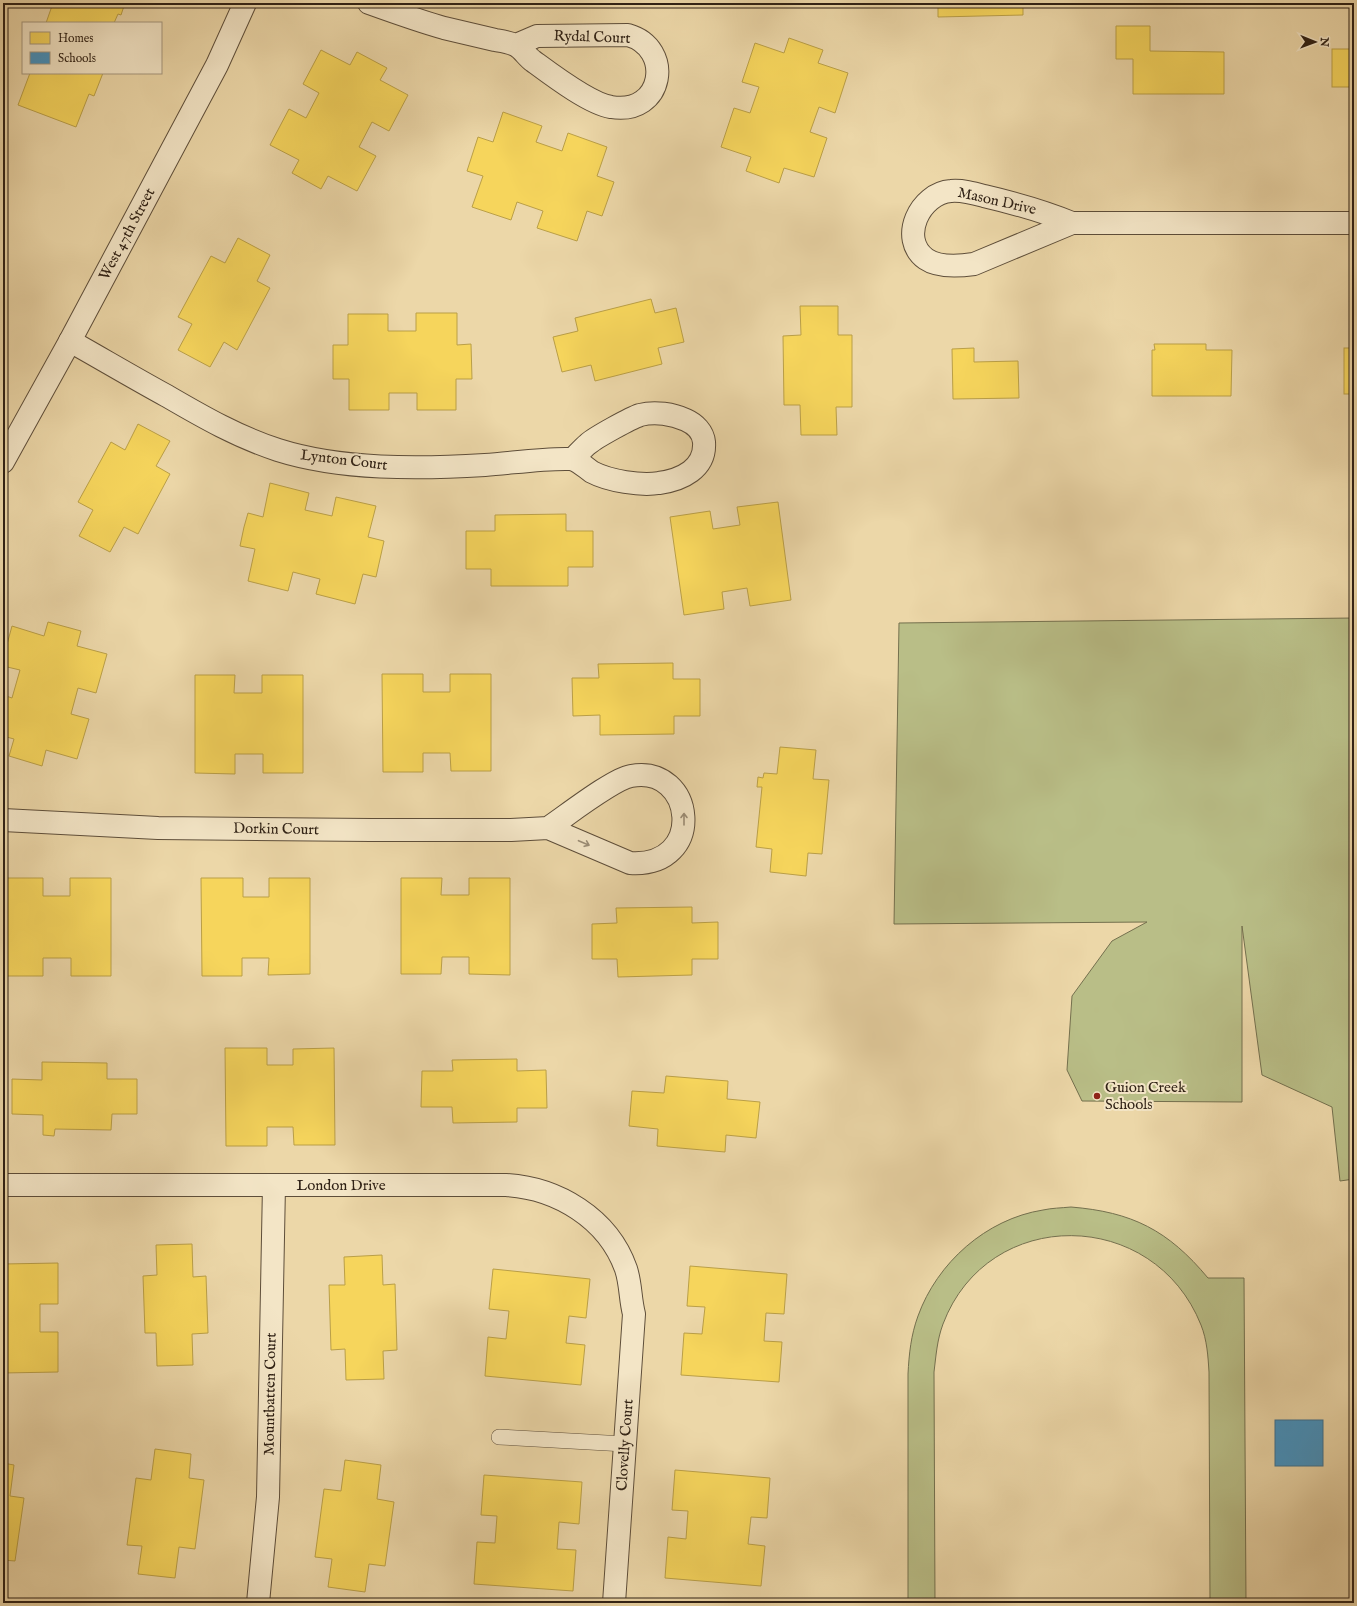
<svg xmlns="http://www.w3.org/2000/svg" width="1357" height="1606" viewBox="0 0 1357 1606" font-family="'IM FELL English',serif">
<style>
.green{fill:#b9be87;stroke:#74704e}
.homes{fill:#f6d55c;stroke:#ba9f47}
.schools{fill:#4393c3;stroke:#3d718f}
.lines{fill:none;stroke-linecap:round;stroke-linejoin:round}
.lane-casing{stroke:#5e4e3a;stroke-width:16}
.street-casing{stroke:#5e4e3a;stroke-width:24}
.lane{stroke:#f3e5c6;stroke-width:15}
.street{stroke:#f3e5c6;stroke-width:22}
.oneway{stroke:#9b8d76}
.poi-dot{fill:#8f2418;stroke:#f3e5c6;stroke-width:1.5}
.labels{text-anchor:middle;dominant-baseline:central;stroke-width:4;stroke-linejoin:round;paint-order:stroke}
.street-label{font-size:15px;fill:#2f2115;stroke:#f3e5c6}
.poi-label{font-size:15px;fill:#2f2115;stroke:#f3e5c6;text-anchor:start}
</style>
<rect width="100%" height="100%" fill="#ecd7a8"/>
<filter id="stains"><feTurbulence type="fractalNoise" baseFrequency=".005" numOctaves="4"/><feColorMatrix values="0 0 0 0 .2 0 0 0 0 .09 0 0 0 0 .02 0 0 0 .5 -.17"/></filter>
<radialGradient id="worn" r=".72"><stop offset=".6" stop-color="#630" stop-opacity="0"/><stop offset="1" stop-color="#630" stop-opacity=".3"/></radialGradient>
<g class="green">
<polygon points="1354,618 1354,1179 1340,1181 1332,1107 1262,1075 1242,926 1242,1102 1082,1101 1067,1070 1072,996 1112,941 1147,922 894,924 899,623"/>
<path d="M1071,1207C1132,1212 1168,1230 1208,1278H1244L1246,1603H1210L1209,1372C1208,1356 1207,1340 1201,1325C1154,1207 988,1205 943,1324C937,1340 936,1356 934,1372L935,1603H908V1374C909,1354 911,1335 918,1316C937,1263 986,1219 1043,1210C1052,1208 1061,1208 1071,1207Z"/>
</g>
<g class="homes">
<polygon points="53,3 125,3 121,15 118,14 114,23 46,23"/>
<polygon points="938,3 1023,3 1023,15 938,17"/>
<polygon points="1116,26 1150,26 1150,51 1224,52 1224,94 1133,94 1133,59 1116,59"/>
<polygon points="789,38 823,50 818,63 848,73 835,113 819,107 810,132 827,138 814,177 784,168 779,183 746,171 751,157 721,147 734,108 750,113 759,87 742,82 755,43 784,53"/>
<rect x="1332" y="49" width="22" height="38"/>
<polygon points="321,50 350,65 357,52 387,68 380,80 408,95 389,131 372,122 359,147 376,156 357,191 328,176 321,189 292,173 299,160 270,145 289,109 306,118 319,93 303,84"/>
<polygon points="30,73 103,73 94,96 89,94 76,127 18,105"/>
<polygon points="503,112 542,126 536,142 562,151 568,133 607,147 597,176 614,182 602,216 587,211 577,241 537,228 543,211 517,202 511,220 472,207 483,176 467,171 478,137 493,142"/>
<polygon points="238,238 270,255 257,281 270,288 237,350 224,342 210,367 178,350 192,324 178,317 211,256 225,263"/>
<polygon points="651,299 655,313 676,308 684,342 658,348 662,364 595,381 591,365 562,372 553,337 578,331 575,318"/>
<polygon points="800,306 838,306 838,335 852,335 852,407 836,407 837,435 801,435 800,405 784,405 783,336 801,335"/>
<polygon points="416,313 457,313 457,345 471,344 472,379 456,379 456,410 417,410 417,393 389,393 389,410 349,410 349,379 333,379 333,345 348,345 348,314 388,314 388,331 416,331"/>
<polygon points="1154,344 1206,344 1206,350 1232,350 1231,396 1152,396 1152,350 1155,350"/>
<polygon points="974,348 974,362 1018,361 1019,398 953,399 952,349"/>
<rect x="1344" y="348" width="10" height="46"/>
<polygon points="138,424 170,441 156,466 170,474 138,534 124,527 110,552 79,536 93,510 78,502 111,442 125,450"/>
<polygon points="270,483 309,493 305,510 332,516 336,497 376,506 368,537 384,541 376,577 363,574 355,604 316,594 320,579 293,572 288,591 248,581 255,549 240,546 244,527 248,513 263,517"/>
<polygon points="778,502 791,600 750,606 747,588 722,592 724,609 684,615 670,517 710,511 713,529 740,525 737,507"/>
<polygon points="566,514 566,531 593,531 593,567 568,567 568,586 491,586 491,569 466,569 466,531 495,531 495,515"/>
<polygon points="48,622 81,631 77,646 107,654 96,693 78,688 71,714 89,719 77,759 46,750 42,766 9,756 14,739 3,736 3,695 12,698 20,670 3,666 3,659 12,626 44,636"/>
<polygon points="673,663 673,679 700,679 700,716 674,716 674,734 600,735 600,715 573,716 572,678 599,678 598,664"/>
<polygon points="382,674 423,674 423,692 450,692 450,674 491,674 491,771 451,771 450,753 423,753 423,772 383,772"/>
<polygon points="195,675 235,675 234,693 262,693 262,675 303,675 303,773 263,773 263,754 235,754 235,774 195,773"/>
<polygon points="780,747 816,750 813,779 829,780 822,854 808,853 806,876 770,872 772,849 756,847 762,787 757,787 758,777 763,778 764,773 777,774"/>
<polygon points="3,878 43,878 43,896 70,896 70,878 111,878 111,976 71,976 71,958 43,958 43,976 3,976"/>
<polygon points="201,878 243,878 243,897 269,897 269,878 310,878 310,974 268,975 269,958 242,958 242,976 202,976"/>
<polygon points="401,878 442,878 441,895 469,895 469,878 510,878 510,975 469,974 469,957 442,957 441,974 401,974"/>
<polygon points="692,907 692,923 718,922 718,959 692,959 692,975 618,977 617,959 592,959 592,924 617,923 616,908"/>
<polygon points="225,1048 267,1048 267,1065 293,1065 293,1049 334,1048 335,1145 294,1145 293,1127 267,1127 267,1146 226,1146"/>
<polygon points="517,1059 517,1071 546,1070 547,1108 517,1108 517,1122 453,1123 452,1107 421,1107 422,1071 453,1071 452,1060"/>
<polygon points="42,1062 107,1063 107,1079 137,1079 137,1114 112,1114 111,1130 55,1129 54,1136 43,1135 43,1115 12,1114 12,1079 42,1080"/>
<polygon points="666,1076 728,1081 727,1099 760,1102 756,1138 726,1135 725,1152 657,1146 658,1129 629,1126 632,1091 664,1093"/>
<polygon points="192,1244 193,1277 206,1276 208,1333 192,1334 193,1365 157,1366 156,1333 145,1333 143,1276 157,1275 156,1245"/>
<polygon points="382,1255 383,1285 395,1284 397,1350 383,1351 384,1379 346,1380 345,1349 331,1350 329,1285 345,1285 344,1257"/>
<polygon points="58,1263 58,1304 40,1304 40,1332 58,1332 58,1372 3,1373 3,1264"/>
<polygon points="690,1266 787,1274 784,1314 766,1313 764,1341 782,1342 779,1382 681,1375 684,1333 702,1334 705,1307 687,1306"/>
<polygon points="493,1269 590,1279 586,1318 569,1316 566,1343 585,1345 581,1385 485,1376 488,1337 506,1339 509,1311 489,1309"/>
<polygon points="155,1449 191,1454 189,1478 204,1480 195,1549 179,1547 175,1578 138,1574 142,1546 127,1545 136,1478 151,1480"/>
<polygon points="345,1460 381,1465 377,1499 394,1502 385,1566 369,1564 365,1592 328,1587 332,1559 315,1557 324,1489 341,1491"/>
<polygon points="3,1463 14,1465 10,1496 24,1498 15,1561 3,1560"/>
<polygon points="675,1470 770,1478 767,1518 751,1517 748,1544 765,1546 761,1586 665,1578 668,1537 686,1539 688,1511 672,1510"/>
<polygon points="484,1475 582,1482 579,1524 559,1522 557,1549 576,1550 573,1591 474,1584 477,1542 495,1543 497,1516 481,1515"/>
</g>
<rect class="schools" x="1275" y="1420" width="48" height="46"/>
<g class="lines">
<g class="lane-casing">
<polyline id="lane" points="499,1437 625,1444"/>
</g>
<g class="street-casing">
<g id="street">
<path d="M369,3C394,12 419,21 444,28C461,32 478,36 495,40C501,41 509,42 515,45C522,48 527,57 533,61C552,75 590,104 611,107C664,116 674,48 628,35L537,36L516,45"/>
<path d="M1072,223L974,264C960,266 939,268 926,259C898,239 920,193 951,191C962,190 973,193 984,196C1014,203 1043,211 1072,223H1354"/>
<path d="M70,341C102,359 134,378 167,396C203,417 238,437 278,450C341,470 419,469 485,465C513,463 544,458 571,459C578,460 586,468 592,472C609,481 641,486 659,483C681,480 706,469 704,442C703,432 695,424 686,420C673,414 655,411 640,415C631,418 596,437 588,444C583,448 578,454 573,459"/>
<polyline points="3,462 70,341 217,65 245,3"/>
<path d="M3,820L158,828L371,830H511L548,828L630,863C707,868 695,764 631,776C613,779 566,816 548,828"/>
<path d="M3,1185H506C557,1188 608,1218 626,1269C631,1284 630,1299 634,1314L614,1603"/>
<polyline points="258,1603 268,1497 274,1185"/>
</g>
</g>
<use href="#lane" class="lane"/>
<use href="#street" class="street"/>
</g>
<defs><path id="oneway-shaft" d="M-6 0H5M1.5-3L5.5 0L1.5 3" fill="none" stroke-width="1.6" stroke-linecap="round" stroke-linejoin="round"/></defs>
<g class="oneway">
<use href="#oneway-shaft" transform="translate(684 819) rotate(-90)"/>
<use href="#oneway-shaft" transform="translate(584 843) rotate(23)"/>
</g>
<circle class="poi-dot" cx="1097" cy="1096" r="4"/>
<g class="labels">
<g class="street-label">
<text transform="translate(592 37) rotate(2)">Rydal Court</text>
<text transform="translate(997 201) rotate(13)">Mason Drive</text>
<text transform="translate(127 234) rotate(-62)">West 47th Street</text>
<text transform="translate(344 460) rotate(7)">Lynton Court</text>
<text transform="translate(276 829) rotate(1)">Dorkin Court</text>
<text x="341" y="1185">London Drive</text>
<text transform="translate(270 1394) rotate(-89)">Mountbatten Court</text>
<text transform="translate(625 1445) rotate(-86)">Clovelly Court</text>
</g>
<g class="poi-label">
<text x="1105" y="1087">Guion Creek<tspan x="1105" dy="17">Schools</tspan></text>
</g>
</g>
<rect width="1357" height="1606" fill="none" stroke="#ecd7a8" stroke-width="16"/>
<rect x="4" y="4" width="1349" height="1598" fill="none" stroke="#2f2115" stroke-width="2"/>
<rect x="8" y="8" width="1341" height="1590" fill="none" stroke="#2f2115"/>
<rect x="22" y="22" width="140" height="52" fill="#f3e5c6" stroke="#a5977f"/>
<rect x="30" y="32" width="20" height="12" fill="#f6d55c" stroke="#a5977f"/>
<text x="58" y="42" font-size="12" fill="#2f2115">Homes</text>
<rect x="30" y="52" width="20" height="12" fill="#4393c3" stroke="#a5977f"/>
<text x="58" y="62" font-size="12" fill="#2f2115">Schools</text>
<g transform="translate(1315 42) rotate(91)" stroke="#f3e5c6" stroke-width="3" paint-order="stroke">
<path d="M0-3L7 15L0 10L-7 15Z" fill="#2f2115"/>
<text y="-6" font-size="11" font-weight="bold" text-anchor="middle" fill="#2f2115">N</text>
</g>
<rect width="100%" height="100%" filter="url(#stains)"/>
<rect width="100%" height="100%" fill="url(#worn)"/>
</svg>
